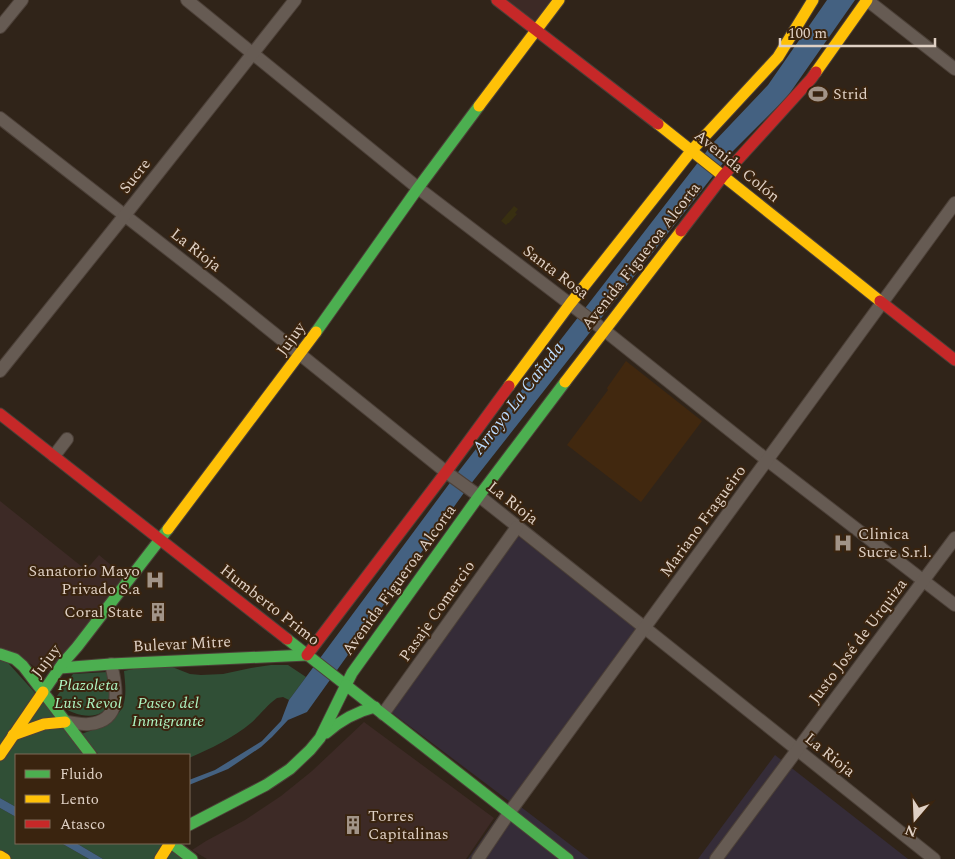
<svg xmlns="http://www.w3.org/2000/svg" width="955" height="859" viewBox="0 0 955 859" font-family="Spectral,serif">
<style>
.commercial{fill:#3d2a26}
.industrial{fill:#352c38}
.built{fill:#41280f}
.green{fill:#304f36}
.sand{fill:#382f11}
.water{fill:#446181}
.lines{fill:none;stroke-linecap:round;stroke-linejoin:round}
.street-casing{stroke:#4c4038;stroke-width:14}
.fast-casing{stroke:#4c4038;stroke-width:13}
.slow-casing{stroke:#4c4038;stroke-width:13}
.jam-casing{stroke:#4c4038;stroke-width:13}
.street{stroke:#665b53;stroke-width:12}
.fast{stroke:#4caf50;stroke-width:11}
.slow{stroke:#ffc107;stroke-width:11}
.jam{stroke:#c62828;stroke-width:11}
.labels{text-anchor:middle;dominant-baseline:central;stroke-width:4;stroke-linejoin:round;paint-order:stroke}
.poi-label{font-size:16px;fill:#dfd0c4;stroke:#3a240f;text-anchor:start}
.street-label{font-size:16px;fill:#dfd0c4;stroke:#3a240f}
.park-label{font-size:16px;font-style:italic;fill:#aef4c1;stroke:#3a240f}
.water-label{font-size:18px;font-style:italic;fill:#bcdcff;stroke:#3a240f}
</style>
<rect width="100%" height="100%" fill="#302419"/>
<g class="commercial">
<polygon points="498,0 559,0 536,30"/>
<polygon points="0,501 86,570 99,555 129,580 51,670 44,671 37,669 31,664 0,649"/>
<polygon points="364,722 494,818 466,859 207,859 192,850 206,841 245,820 281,796 312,771"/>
</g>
<g class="industrial">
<polygon points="517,535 638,630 521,807 589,859 468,859 509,801 391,712"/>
<polygon points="775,755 908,859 698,859"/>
</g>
<polygon class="built" points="626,361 702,421 641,502 567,445 608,390 607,388"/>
<g class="green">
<polygon points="0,654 91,755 16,755 16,807 0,798"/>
<path d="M162,663L190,674L201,675L223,674L251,668L271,665H288L306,677L289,700L283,697L277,698C267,705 260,715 251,723C233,738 210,749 189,758V755H99L81,734C94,730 117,721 123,706C127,695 125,682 124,671Z"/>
<path d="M108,672C110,682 112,693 108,704C102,722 74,716 63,707C60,704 59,700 57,696L73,674Z"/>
<polygon points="0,808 16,817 16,843 61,843 89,859 5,859 0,856"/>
<polygon points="76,843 171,843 192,859 103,859"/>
</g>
<polygon class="sand" points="514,206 518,209 515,213 517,214 509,223 508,223 506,225 501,221"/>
<g class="water">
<polygon points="827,0 855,0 787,97 731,153 466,490 307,712 288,720 272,737 261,747 228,769 189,785 189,780 215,770 262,741 281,721 289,700 452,480 713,143 768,85"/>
<polygon points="0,798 16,807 16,817 0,808"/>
<polygon points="61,843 76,843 103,859 89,859"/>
</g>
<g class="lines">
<g class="street-casing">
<g id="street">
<polyline points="187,0 418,188 604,330 767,460 955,605"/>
<polyline points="867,0 955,69"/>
<polyline points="0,27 22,0"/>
<polyline points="0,118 219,289 446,472 479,496 645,628 934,859"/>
<polyline points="0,371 125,215 295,0"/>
<polyline points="54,456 67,439"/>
<polyline points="383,714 517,527"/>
<path d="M65,722C73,722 81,725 89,724C123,721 117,688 111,664"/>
<polyline points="478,859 509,813 955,203"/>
<polyline points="716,859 955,538"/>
</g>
</g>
<g class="fast-casing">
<g id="fast">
<polyline points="316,332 418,188 479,106"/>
<polyline points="287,639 568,859"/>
<polyline points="0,654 15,659 23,666 91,755"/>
<polyline points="60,668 111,664 307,655"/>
<polyline points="346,685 352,673 479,496 565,382"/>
<polyline points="43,692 63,663 77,647 168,529"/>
<path d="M326,733C341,720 355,712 375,707"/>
<polyline points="189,825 266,785 290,769 310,750 320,738 346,685"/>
<polyline points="171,843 192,859"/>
</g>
</g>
<g class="slow-casing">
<g id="slow">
<polyline points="816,72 867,0"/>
<polyline points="479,106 559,0"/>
<polyline points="658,124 880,301"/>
<polyline points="565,382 681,231"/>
<polyline points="509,386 570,304 692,150 778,57 813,0"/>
<polyline points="168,529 316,332"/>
<polyline points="13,735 44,724 65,722"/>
<polyline points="0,755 43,692"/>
<polyline points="0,856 5,859"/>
<polyline points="160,859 170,843"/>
</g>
</g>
<g class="jam-casing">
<g id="jam">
<polyline points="497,0 658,124"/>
<polyline points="681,231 723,176 811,79 816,72"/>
<polyline points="880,301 955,360"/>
<polyline points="0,414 287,639"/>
<polyline points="307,655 446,472 509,386"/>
</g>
</g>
<use href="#street" class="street"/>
<use href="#fast" class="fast"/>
<use href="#slow" class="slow"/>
<use href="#jam" class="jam"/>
</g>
<defs>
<g id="stadium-bare" transform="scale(1.5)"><path d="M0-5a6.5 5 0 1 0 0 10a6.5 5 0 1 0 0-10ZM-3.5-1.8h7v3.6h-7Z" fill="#a29488" stroke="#3a240f" stroke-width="2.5" paint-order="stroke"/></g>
<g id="hospital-bare" transform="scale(1.5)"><path d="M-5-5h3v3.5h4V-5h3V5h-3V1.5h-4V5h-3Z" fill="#a29488" stroke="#3a240f" stroke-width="2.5" paint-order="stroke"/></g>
<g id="building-bare" transform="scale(1.5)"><path d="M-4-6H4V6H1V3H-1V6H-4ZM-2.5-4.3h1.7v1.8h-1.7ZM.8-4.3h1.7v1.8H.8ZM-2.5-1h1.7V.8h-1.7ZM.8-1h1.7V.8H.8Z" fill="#a29488" stroke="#3a240f" stroke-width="2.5" paint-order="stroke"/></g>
</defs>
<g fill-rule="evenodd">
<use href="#stadium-bare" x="818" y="94"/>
<use href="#hospital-bare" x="843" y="543"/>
<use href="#hospital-bare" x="155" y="580"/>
<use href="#building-bare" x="158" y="612"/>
<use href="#building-bare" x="353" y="825"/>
</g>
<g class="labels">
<g class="poi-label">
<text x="833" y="94">Strid</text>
<text x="858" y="534">Clinica<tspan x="858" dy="18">Sucre S.r.l.</tspan></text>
<text x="140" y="571" text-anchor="end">Sanatorio Mayo<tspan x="140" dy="18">Privado S.a</tspan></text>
<text x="143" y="612" text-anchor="end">Coral State</text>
<text x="368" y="816">Torres<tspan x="368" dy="18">Capitalinas</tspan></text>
</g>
<g class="street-label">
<text transform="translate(737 166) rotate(39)">Avenida Colón</text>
<text transform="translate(135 176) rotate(-52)">Sucre</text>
<text transform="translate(196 250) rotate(38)">La Rioja</text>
<text transform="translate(641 256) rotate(-52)">Avenida Figueroa Alcorta</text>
<text transform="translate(556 272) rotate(37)">Santa Rosa</text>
<text transform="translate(291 339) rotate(-54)">Jujuy</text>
<text transform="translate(513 503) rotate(38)">La Rioja</text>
<text transform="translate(703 521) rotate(-54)">Mariano Fragueiro</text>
<text transform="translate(399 580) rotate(-54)">Avenida Figueroa Alcorta</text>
<text transform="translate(270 605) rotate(38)">Humberto Primo</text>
<text transform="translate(437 611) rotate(-55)">Pasaje Comercio</text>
<text transform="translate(858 641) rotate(-53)">Justo José de Urquiza</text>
<text transform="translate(182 644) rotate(-3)">Bulevar Mitre</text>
<text transform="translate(46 661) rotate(-53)">Jujuy</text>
<text transform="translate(830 755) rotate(39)">La Rioja</text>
</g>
<g class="park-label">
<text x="88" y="685">Plazoleta<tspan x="88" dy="18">Luis Revol</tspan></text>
<text x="168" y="703">Paseo del<tspan x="168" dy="18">Inmigrante</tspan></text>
</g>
<g class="water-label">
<text transform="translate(518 398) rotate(-52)">Arroyo La Cañada</text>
</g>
</g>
<rect x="15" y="754" width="175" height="90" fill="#3a240f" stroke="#7c6957"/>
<rect x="25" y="770" width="25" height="8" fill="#4caf50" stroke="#7c6957"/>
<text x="60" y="779" font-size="15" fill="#dfd0c4">Fluido</text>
<rect x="25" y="795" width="25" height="8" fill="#ffc107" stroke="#7c6957"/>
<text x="60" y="804" font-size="15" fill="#dfd0c4">Lento</text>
<rect x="25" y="820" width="25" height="8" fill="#c62828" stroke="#7c6957"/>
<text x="60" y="829" font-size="15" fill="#dfd0c4">Atasco</text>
<g transform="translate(915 819) rotate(199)" stroke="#3a240f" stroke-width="4" paint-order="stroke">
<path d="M0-4L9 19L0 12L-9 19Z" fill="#dfd0c4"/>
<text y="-8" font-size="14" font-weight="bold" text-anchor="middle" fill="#dfd0c4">N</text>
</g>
<path d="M780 38v8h155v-8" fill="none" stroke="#dfd0c4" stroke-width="2.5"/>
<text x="788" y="38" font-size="15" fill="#dfd0c4" stroke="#3a240f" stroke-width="4" paint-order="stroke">100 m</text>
</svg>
